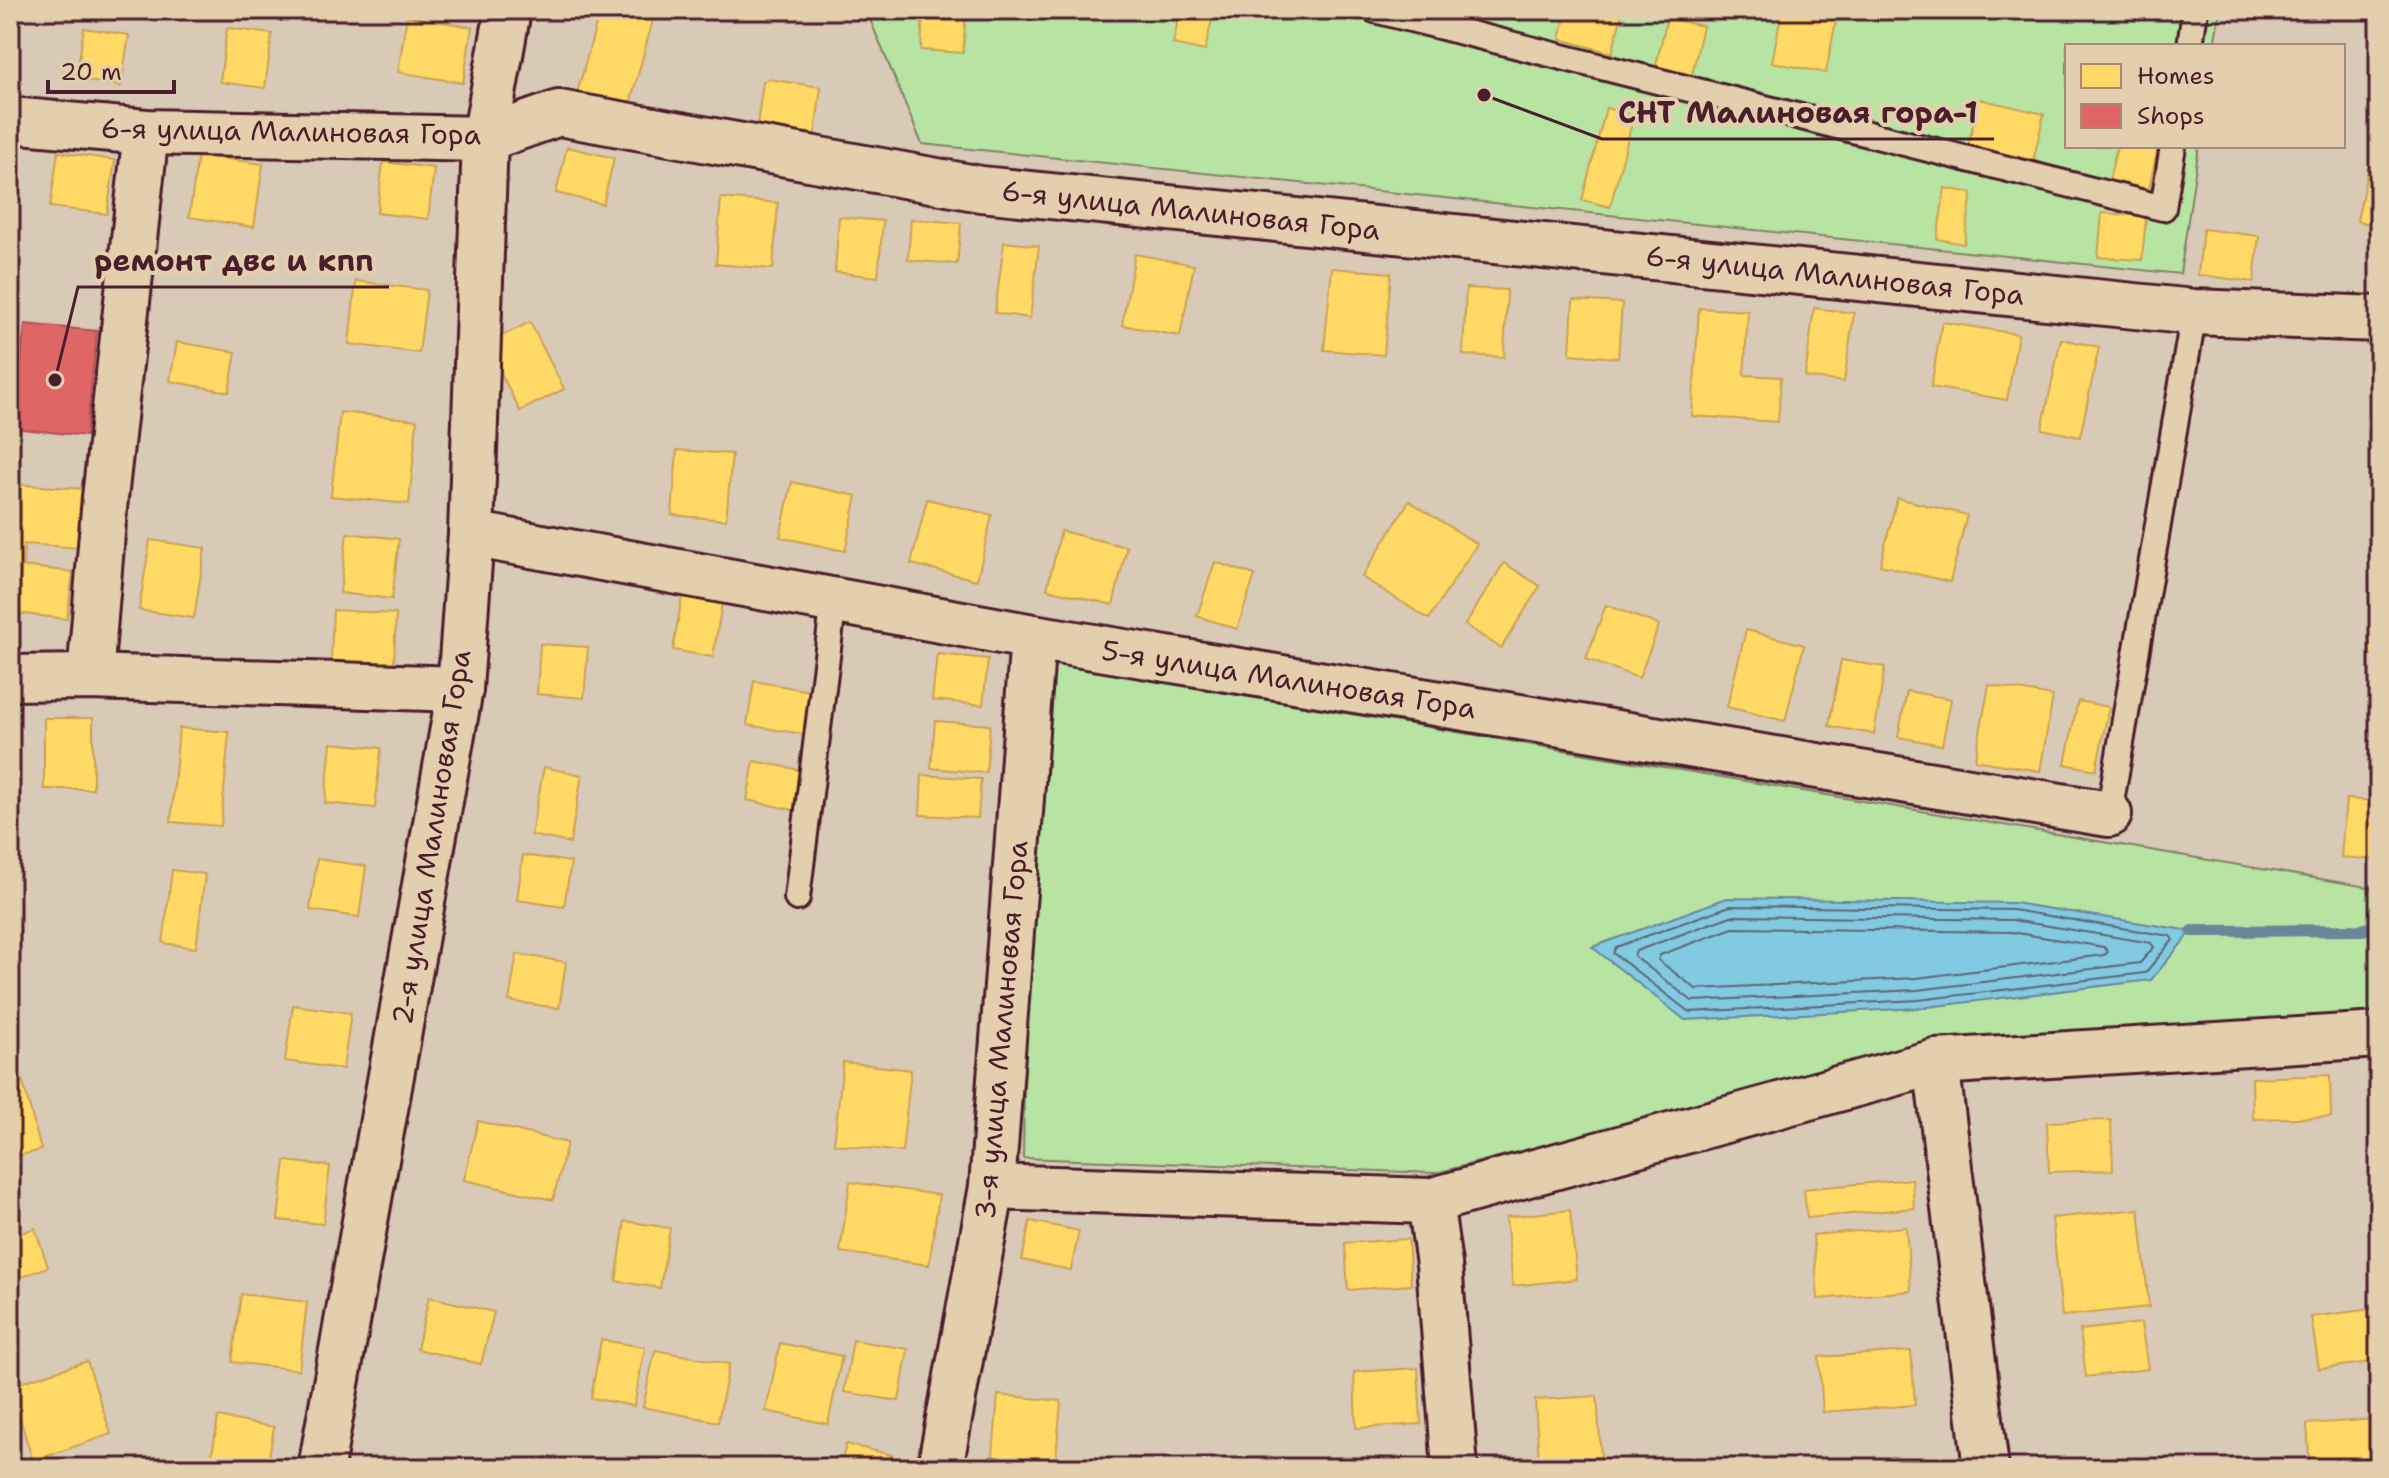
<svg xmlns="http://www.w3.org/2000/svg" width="2389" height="1478" viewBox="0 0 2389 1478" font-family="'Shantell Sans',sans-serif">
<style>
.green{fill:#b7e4a2;stroke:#808266;stroke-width:2}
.water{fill:#81cae2;stroke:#6b8699;stroke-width:2}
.homes{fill:#ffd966;stroke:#c9a154;stroke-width:2}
.shops{fill:#e06666;stroke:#b35154;stroke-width:2}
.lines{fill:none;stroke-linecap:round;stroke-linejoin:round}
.shore{stroke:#606374;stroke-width:2}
.stream{stroke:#6b8699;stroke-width:12}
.service-casing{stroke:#4a1f2b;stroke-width:30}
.minor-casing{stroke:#4a1f2b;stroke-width:50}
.service{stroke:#e3cfad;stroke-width:24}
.minor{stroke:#e3cfad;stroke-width:44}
.labels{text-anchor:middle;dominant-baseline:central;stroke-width:8;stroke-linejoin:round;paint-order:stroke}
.street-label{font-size:28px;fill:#4a1f2b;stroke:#e3cfad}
.leader{fill:none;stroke:#4a1f2b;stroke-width:3}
.callout-dot{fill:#4a1f2b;stroke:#e3cfad;stroke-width:3}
.callout-label{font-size:30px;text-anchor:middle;font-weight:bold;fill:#4a1f2b;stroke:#e3cfad;stroke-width:8;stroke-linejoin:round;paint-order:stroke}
</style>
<rect width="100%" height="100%" fill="#d9c9b7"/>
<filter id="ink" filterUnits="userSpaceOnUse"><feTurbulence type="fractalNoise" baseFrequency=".0125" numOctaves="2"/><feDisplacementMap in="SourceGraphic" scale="16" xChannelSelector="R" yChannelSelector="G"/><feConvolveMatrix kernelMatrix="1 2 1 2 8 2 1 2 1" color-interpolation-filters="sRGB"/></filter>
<g filter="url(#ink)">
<g class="green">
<polygon points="866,10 2220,10 2214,46 2067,46 2067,146 2199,146 2180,274 922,144"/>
<polygon points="1046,662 2379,889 2379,1020 1934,1044 1436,1173 1023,1158 1024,1087"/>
</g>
<polygon class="water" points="1727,898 2014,903 2192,931 2151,980 1919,1008 1685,1020 1592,947"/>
<g class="homes">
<polygon points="600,10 631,10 654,16 628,111 576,97"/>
<polygon points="923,10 966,10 963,53 921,50"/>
<polygon points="1180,10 1214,10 1205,51 1173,44"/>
<polygon points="1567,10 1623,10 1612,53 1560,39"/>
<polygon points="1782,10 1813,10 1837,15 1826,73 1772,62"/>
<polygon points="407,16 472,27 463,83 398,72"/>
<polygon points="1667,18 1703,26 1690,83 1654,74"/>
<polygon points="84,28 129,35 121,86 76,79"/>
<polygon points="227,28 272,34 265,88 220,82"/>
<polygon points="768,79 821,87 815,134 757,125 763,82"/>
<polygon points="1979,99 2044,114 2033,162 1968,147"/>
<polygon points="1606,108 1634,115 1610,207 1582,200"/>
<polygon points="2117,146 2158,147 2149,189 2109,180"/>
<polygon points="567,147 614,158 603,204 556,193"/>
<polygon points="58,152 115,160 107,214 50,207"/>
<polygon points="198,155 263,164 254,227 189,217"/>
<polygon points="383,162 434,168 428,219 377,213"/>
<polygon points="2368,169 2379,171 2379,226 2357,221"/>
<polygon points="1945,188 1972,193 1964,244 1937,239"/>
<polygon points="721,198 778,203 773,269 716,264"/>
<polygon points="2102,213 2146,216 2142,260 2098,257"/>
<polygon points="839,217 883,221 878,277 835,272"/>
<polygon points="911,219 961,223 957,264 908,260"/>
<polygon points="2203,229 2259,236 2254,282 2198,275"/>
<polygon points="1004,242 1039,246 1030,318 995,313"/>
<polygon points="1135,254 1194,265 1180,336 1122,325"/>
<polygon points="1332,268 1391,273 1384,355 1324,350"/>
<polygon points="356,281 427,290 419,353 349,344"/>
<polygon points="1466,288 1507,290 1504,357 1463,355"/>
<polygon points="1573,300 1622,303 1618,358 1570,354"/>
<polygon points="1699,308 1748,311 1744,375 1781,377 1778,422 1692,416"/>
<polygon points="1814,308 1854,313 1844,382 1805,377"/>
<polygon points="530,322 564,389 520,411 486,344"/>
<polygon points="1942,322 2018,334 2007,400 1931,387"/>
<polygon points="2061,339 2099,347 2080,437 2042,429"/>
<polygon points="177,342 236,352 229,392 170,381"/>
<polygon points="340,412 417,420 409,504 331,496"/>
<polygon points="677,450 732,454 726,520 672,515"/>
<polygon points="792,482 857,496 845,551 780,537"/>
<polygon points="10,484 85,489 81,548 24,544 22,580 10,579"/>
<polygon points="1897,498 1967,515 1950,582 1880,565"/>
<polygon points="927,499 992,515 977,580 911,564"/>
<polygon points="1409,501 1477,544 1429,619 1362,577"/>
<polygon points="1061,531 1127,547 1113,605 1047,589"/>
<polygon points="347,533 399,539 392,599 340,593"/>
<polygon points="150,540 205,548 194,618 139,610"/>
<polygon points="1215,562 1255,575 1237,629 1197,616"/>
<polygon points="1504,563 1540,586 1501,648 1465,625"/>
<polygon points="21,566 73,572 67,619 16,613"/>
<polygon points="683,590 723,597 713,657 673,650"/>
<polygon points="1606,605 1659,625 1639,678 1586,659"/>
<polygon points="2371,607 2379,607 2379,655 2370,655"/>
<polygon points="333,610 396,614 394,664 331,661"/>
<polygon points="1746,630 1804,645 1785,721 1727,707"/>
<polygon points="540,644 588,647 584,698 537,694"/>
<polygon points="937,654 988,659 983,705 932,700"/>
<polygon points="1841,660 1885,667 1874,734 1829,726"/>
<polygon points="754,681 816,692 809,735 747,725"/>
<polygon points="1989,685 2053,696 2040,771 1975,760"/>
<polygon points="1907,691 1951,699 1942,745 1898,737"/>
<polygon points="2078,701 2109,707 2096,770 2065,764"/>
<rect x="44" y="718" width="49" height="71"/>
<polygon points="935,721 990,725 986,773 931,768"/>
<polygon points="179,728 229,732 221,826 171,822"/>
<polygon points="331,743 381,748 375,808 325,803"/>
<polygon points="754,761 806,771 798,811 747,800"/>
<polygon points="544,767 582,775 570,843 531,835"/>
<polygon points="922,775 981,779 978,818 920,815"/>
<polygon points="2346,799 2379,801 2379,860 2341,857"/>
<polygon points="523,855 571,862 564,907 517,900"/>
<polygon points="317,859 366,866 359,917 310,910"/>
<polygon points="172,870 205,874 196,948 163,943"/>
<polygon points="517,954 566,962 559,1008 509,1001"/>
<polygon points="293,1005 351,1013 343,1069 285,1061"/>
<polygon points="17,1060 41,1150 10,1158 10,1062"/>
<polygon points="843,1062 911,1070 902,1152 834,1144"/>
<polygon points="2374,1074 2379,1074 2379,1135"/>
<polygon points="2330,1075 2331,1117 2253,1119 2252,1078"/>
<polygon points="2111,1120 2113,1170 2049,1172 2047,1122"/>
<polygon points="478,1121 567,1143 553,1200 464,1180"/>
<polygon points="285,1161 330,1166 323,1224 278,1220"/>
<polygon points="1912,1179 1914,1208 1807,1218 1804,1189"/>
<polygon points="850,1182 939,1195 929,1265 840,1252"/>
<polygon points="2139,1209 2149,1307 2062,1316 2052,1218"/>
<polygon points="1570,1210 1577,1279 1513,1286 1506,1217"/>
<polygon points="625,1221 670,1228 660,1288 616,1281"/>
<polygon points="1030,1221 1079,1231 1071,1270 1022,1260"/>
<polygon points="1906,1227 1911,1291 1818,1299 1813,1235"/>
<polygon points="35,1228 48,1267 10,1281 10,1237"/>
<polygon points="1408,1239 1411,1285 1348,1290 1345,1243"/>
<polygon points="241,1294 307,1302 299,1370 232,1362"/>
<polygon points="429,1297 494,1312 481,1364 417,1349"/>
<polygon points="2379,1308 2379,1361 2319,1369 2311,1317"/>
<polygon points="2141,1323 2148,1369 2086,1377 2080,1330"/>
<polygon points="601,1340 645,1347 634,1406 591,1398"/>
<polygon points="853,1340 908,1349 899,1401 844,1392"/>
<polygon points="780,1343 842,1356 828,1424 766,1411"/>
<polygon points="655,1350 729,1364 718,1422 643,1407"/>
<polygon points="1911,1351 1915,1405 1823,1412 1819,1357"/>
<polygon points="87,1361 111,1434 33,1461 10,1386"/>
<polygon points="1418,1368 1421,1424 1356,1428 1354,1372"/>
<polygon points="998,1395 1061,1401 1055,1468 992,1468"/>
<polygon points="1597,1396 1601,1457 1539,1461 1535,1400"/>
<polygon points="218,1417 274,1427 267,1468 210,1468"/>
<polygon points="2379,1419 2379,1467 2310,1468 2307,1424"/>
<polygon points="846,1444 892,1455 888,1468 840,1468"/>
<polygon points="395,1458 459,1465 459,1468 394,1468"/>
</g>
<polygon class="shops" points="25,324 97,331 86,436 13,428"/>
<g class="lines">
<g class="shore">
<polygon points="1730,906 2013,910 2170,936 2173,940 2145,973 1918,1000 1689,1012 1613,953 1616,947"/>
<polygon points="1731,916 2012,920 2151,943 2154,947 2140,963 1917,990 1692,1001 1634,956 1636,951"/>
<polygon points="1733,928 2011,932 2104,947 2108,952 2104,955 1916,978 1696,989 1658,960 1660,955"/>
</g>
<polyline class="stream" points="2192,931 2362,930 2379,925"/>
<g class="service-casing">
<g id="service">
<polyline points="1375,10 2163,208 2173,146"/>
<polyline points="2190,46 2195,10"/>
<polyline points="2109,814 2194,312"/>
<polyline points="797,898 834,600"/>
</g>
</g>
<g class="minor-casing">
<g id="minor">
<polyline points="10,120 146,132 485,139 559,113 981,189 2194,312 2379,319"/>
<polyline points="471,534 1033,637 2109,814"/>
<polyline points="90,677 105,498 146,132"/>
<polyline points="10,678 90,677 460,689"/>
<polyline points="1936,1062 1986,1468"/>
<polyline points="992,1187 1430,1201 1936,1062 2379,1035"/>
<polyline points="1430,1201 1439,1264 1455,1468"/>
<polyline points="321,1468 460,689 471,534 485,139 508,10"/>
<polyline points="940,1468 992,1187 1033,637"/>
</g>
</g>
<use href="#service" class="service"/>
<use href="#minor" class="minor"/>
</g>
</g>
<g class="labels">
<g class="street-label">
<text transform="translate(291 131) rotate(1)">6-я улица Малиновая Гора</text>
<text transform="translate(1191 210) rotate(6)">6-я улица Малиновая Гора</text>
<text transform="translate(1835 275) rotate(6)">6-я улица Малиновая Гора</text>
<text transform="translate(1289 679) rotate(9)">5-я улица Малиновая Гора</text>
<text transform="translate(431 837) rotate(-81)">2-я улица Малиновая Гора</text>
<text transform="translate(1001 1030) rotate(-85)">3-я улица Малиновая Гора</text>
</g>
</g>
<path class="leader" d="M1484 95L1602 139H1994M55 380L78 287H389"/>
<g class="callout-dot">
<circle cx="1484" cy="95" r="8"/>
<circle cx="55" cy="380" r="8"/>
</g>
<g class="callout-label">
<text x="1798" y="123">СНТ Малиновая гора-1</text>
<text x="234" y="271">ремонт двс и кпп</text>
</g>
<rect width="2389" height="1478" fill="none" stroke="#e3cfad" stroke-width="40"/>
<rect x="20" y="20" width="2349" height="1438" fill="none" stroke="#4a1f2b" stroke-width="3" filter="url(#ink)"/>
<rect x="2065" y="44" width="280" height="104" fill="#e3cfad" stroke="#a68979" stroke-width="2"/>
<rect x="2081" y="64" width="40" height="24" fill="#ffd966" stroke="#a68979" stroke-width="2"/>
<text x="2137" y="84" font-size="24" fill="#4a1f2b">Homes</text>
<rect x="2081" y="104" width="40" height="24" fill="#e06666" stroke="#a68979" stroke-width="2"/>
<text x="2137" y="124" font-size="24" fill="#4a1f2b">Shops</text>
<path d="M48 80v12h126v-12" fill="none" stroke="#4a1f2b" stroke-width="4"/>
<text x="60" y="80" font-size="24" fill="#4a1f2b" stroke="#e3cfad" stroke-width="6" paint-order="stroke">20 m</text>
</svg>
